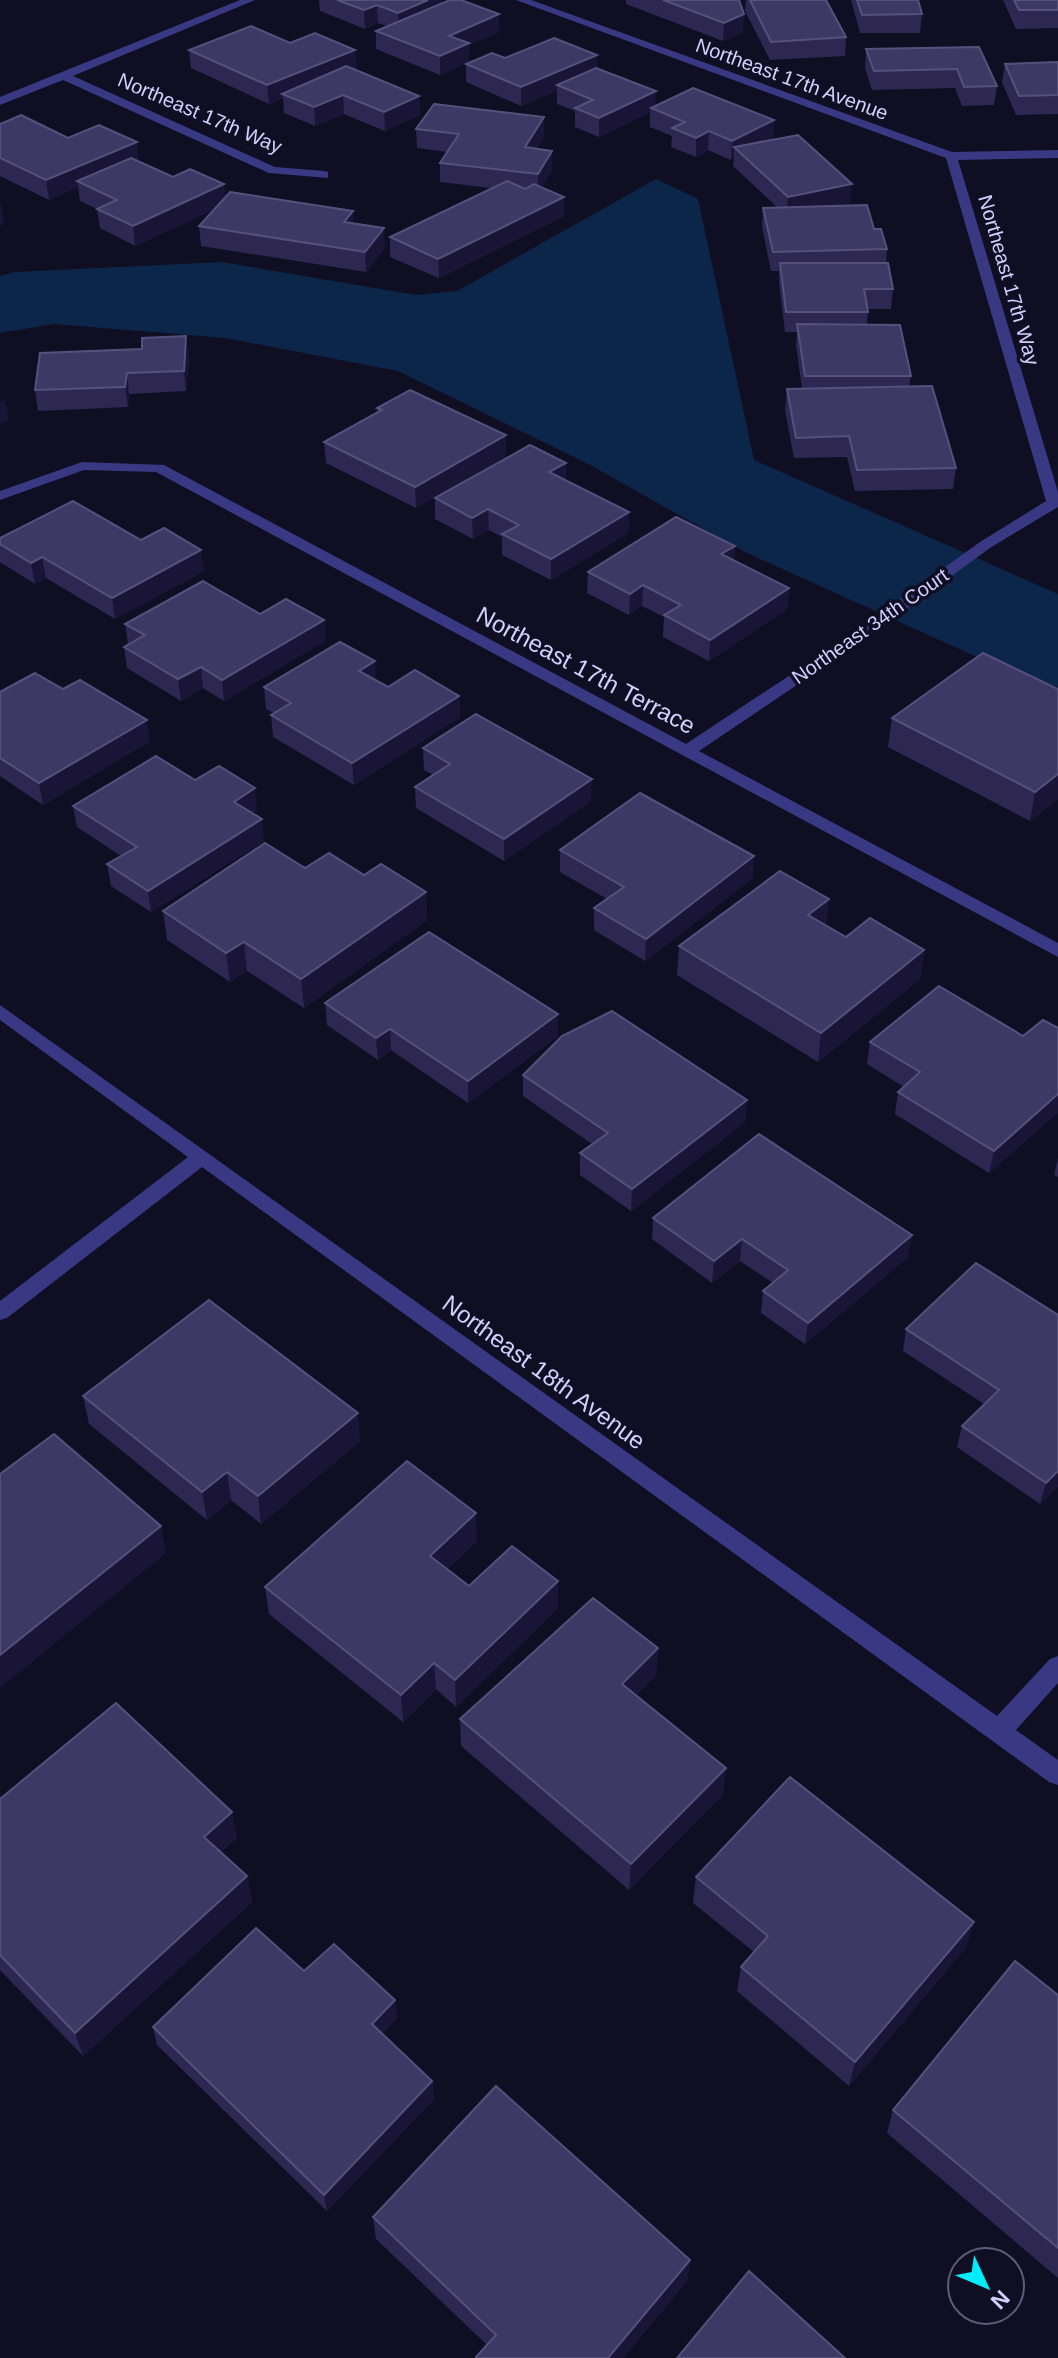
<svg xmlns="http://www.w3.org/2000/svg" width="1058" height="2358" viewBox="0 0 1058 2358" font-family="Arial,sans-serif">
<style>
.water{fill:#0c2649}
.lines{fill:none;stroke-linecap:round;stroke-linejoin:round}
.minor{fill:#383982;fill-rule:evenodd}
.wall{fill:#2d2751}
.shaded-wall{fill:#1a1537}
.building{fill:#3e3964;stroke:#56517c;stroke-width:2}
.labels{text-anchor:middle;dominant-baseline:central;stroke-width:7;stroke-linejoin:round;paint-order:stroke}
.far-street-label{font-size:20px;fill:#d3d0ff;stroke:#100e23}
.street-label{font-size:24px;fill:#d3d0ff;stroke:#100e23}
</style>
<rect width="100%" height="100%" fill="#100e23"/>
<polygon class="water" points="656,179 698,199 754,460 1058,594 1058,687 968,653 747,553 590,465 398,371 225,338 54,324 0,333 0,276 15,272 222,262 416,295 457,291"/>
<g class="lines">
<g class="minor">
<polygon points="240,0 255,0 73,76 275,167 324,171 328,172 328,178 269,173 63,80 0,105 0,97"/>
<polygon points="516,0 531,0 952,152 1058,150 1058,158 958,160 1058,492 1058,507 990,548 861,642 699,751 1058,943 1058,957 156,472 84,470 0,500 0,491 82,462 164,465 686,744 849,636 980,542 1046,501 946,158"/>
<polygon points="0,1005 997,1716 1050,1659 1058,1656 1058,1683 1016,1730 1058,1760 1058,1785 1049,1782 202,1167 7,1318 0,1320 0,1301 188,1157 0,1020"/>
</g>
</g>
<g class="wall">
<polygon points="319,0 442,0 442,3 499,14 499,32 469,45 469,62 440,75 376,49 376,31 387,26 378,23 365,29 320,11"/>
<polygon points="626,0 739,0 743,32 723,41 626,4"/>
<polygon points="746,0 826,0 846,37 845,56 770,60 745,11"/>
<polygon points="851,0 918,0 922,14 920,33 860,33"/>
<polygon points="1003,0 1058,0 1058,28 1016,29"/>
<polygon points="979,47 997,86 994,105 962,106 955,88 872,90 865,68 866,49"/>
<polygon points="189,50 355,50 356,68 353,69 419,96 420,115 385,131 344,114 315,126 284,113 283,98 269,104 191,68"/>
<polygon points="505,58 597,68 655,106 774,120 773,139 769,140 850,204 838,206 874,229 887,249 886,263 893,289 891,309 868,309 867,325 911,376 909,387 956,468 953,489 855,491 847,457 794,458 785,410 787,389 802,389 796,345 797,332 785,332 779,283 779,271 771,271 762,227 763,208 777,207 733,166 734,158 731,160 708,150 696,157 671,147 672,136 650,127 650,112 599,137 575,127 575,111 557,104 557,91 521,106 466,82 466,64"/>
<polygon points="1058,62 1058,114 1016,115 1002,82 1005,64"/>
<polygon points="544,117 544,136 536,149 552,151 552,170 542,187 564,216 439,278 390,257 390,237 491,188 440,182 440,163 447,152 417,148 416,129"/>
<polygon points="0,124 68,138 139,161 173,177 226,197 353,223 385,248 366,272 201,246 199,226 215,209 135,246 100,228 97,209 80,201 78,187 49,200 0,176"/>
<polygon points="189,356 186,391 129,394 128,407 38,411 35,390"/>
<polygon points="377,408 506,456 416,508 326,463 324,442 377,413"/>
<polygon points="566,463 565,480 629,512 628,533 551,580 502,555 502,537 489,530 473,539 435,519 435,498"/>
<polygon points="0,538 141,540 204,571 115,619 46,578 35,584 0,562"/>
<polygon points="735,546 734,561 789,588 787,609 709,661 663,637 664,617 642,606 629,615 587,593 588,572"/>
<polygon points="260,614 324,620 325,641 224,701 203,688 181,701 127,668 124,647 128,644 125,624"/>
<polygon points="376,680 388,687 459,696 460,717 354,785 273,737 271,715 274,713 266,709 264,687"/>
<polygon points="63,689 150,741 43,805 0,776 0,692"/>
<polygon points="1058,689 1058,799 1030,821 888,747 892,718"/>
<polygon points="423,748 591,801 504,861 416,808 415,787 433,775 424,770"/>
<polygon points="195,780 257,810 252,813 264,841 151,912 111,886 107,864 121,856 77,827 73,806"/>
<polygon points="560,850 753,878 645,961 594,930 594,908 607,899 560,872"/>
<polygon points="305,868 427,920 304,1008 247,971 230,982 167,940 163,911"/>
<polygon points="826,926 846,937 924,950 920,979 818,1062 677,975 679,946"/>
<polygon points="325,1003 558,1014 558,1036 468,1103 391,1050 378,1060 327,1025"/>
<polygon points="1058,1028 1058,1112 989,1173 895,1114 898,1092 904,1087 867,1064 870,1042 1023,1036"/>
<polygon points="523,1075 747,1100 745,1122 631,1211 580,1175 580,1153 592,1144 523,1096"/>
<polygon points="1058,1158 1058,1177 1054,1175"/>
<polygon points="653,1218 908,1257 805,1344 761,1313 763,1291 773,1283 740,1261 712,1283 652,1239"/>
<polygon points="1058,1315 1058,1486 1040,1504 957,1447 962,1426 984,1404 903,1351 906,1329"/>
<polygon points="83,1396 360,1441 261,1524 231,1500 207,1520 89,1424"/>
<polygon points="477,1541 447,1569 469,1586 558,1581 558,1608 456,1707 436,1689 403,1722 269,1614 265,1587"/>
<polygon points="658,1648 656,1675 636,1695 723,1794 629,1890 461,1746 460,1719"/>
<polygon points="0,1799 237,1838 221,1852 247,1876 252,1902 83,2056 0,1970"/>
<polygon points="696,1877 967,1946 849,2086 737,1991 741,1967 754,1952 693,1903"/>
<polygon points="304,1971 395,2000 397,2018 382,2034 432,2081 434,2099 327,2211 157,2045 153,2027"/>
<polygon points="1058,1995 1058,2278 887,2133 893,2110"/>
<polygon points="373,2217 690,2260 687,2281 623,2358 476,2358 487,2345 376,2239"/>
</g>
<g class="shaded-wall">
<polygon points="428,0 442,0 442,12 399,31 398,13"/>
<polygon points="377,5 378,23 365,29 364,10"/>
<polygon points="499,14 499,32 469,45 469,62 440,75 440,56 449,36"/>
<polygon points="744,14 743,32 723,41 724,23"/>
<polygon points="355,50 356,68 288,96 282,94 283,98 269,104 267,85"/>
<polygon points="597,55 597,74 557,85 557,91 521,106 521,87"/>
<polygon points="656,91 655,110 651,108 650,112 599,137 599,118"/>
<polygon points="343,95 344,114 315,126 314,107"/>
<polygon points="419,96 420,115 385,131 384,112"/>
<polygon points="544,117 544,136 525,167 525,147"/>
<polygon points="774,120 773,139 742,154 734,147 734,158 731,160 732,141"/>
<polygon points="709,131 708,150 696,157 696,138"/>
<polygon points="137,142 139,161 77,181 78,187 49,200 46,180"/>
<polygon points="552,151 552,170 538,194 538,174"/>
<polygon points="224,184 226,204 135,246 133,226"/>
<polygon points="852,184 850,204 786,216 788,197"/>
<polygon points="564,197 564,216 439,278 438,259"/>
<polygon points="1,204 4,224 0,226 0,205"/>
<polygon points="353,211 354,231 344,222"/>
<polygon points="384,228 385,248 366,272 365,252"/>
<polygon points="186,336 189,356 186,391 184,371"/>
<polygon points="127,373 129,394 128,407 125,387"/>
<polygon points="5,400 9,420 0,424 0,402"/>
<polygon points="506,435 506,456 416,508 415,487"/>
<polygon points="566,463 565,484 549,472"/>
<polygon points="488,509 489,530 473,539 472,518"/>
<polygon points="629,512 628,533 551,580 551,559"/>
<polygon points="735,546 733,567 721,554"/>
<polygon points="201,550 204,571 115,619 112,598"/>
<polygon points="42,557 46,578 35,584 31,563"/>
<polygon points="643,585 642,606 629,615 630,594"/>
<polygon points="789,588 787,609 709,661 710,640"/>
<polygon points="324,620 325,641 224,701 222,680"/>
<polygon points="375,661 376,682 359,671"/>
<polygon points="201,667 203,688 181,701 178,679"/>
<polygon points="459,696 460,717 354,785 352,763"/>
<polygon points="147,720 150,741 43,805 39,783"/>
<polygon points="1058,774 1058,799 1030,821 1035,792"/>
<polygon points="592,779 591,801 504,861 504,839"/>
<polygon points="255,788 257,810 236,823 234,802"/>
<polygon points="262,819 264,841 151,912 148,891"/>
<polygon points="754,856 753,878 645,961 646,939"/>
<polygon points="426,892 427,920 304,1008 301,979"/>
<polygon points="829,899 826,928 808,915"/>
<polygon points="244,942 247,971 230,982 226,953"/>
<polygon points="924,950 920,979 818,1062 821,1033"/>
<polygon points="558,1014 558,1036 468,1103 468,1081"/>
<polygon points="390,1029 391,1050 378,1060 376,1038"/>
<polygon points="1058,1094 1058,1112 989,1173 994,1151"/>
<polygon points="747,1100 745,1122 631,1211 632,1189"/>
<polygon points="912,1235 908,1257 805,1344 808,1323"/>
<polygon points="742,1239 740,1261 712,1283 714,1261"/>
<polygon points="358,1413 360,1441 261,1524 258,1496"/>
<polygon points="1058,1471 1058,1486 1040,1504 1046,1483"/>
<polygon points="227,1472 231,1500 207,1520 202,1492"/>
<polygon points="476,1513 477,1541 431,1583 430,1556"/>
<polygon points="161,1526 166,1553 0,1688 0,1655"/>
<polygon points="558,1581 558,1608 456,1707 455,1680"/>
<polygon points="658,1648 656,1675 620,1710 622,1684"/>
<polygon points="434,1663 436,1689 403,1722 401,1695"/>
<polygon points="726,1768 723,1794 629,1890 631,1864"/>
<polygon points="232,1812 237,1838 209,1862 204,1837"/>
<polygon points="247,1876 252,1902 83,2056 75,2033"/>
<polygon points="974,1922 967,1946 849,2086 855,2062"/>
<polygon points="395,2000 397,2018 374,2042 372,2024"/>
<polygon points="432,2081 434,2099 327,2211 324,2195"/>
<polygon points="690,2260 687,2281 623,2358 608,2358"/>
</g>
<g class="building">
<polygon points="337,0 428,0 398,13 377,5 364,10"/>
<polygon points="450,0 461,0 499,14 449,36 469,43 440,56 376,31"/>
<polygon points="663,0 739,0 744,14 724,23"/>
<polygon points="750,0 826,0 846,37 771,42"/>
<polygon points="857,0 918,0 922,14 862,15"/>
<polygon points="1014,0 1058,0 1058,10 1019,10"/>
<polygon points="251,26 290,43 315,33 355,50 267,85 189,50"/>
<polygon points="554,38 597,55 521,87 466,64 492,53 505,58"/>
<polygon points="979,47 997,86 964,87 957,69 874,71 866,49"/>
<polygon points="1058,62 1058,95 1019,96 1005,64"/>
<polygon points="346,66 419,96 384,112 343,95 314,107 282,94"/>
<polygon points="596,68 656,91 599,118 575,108 593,100 557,85"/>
<polygon points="693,88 774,120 732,141 709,131 696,138 672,128 685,122 651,108"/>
<polygon points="434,104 544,117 525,147 552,151 538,174 440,163 459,134 416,129"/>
<polygon points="21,115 68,138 99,125 137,142 46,180 0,158 0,124"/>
<polygon points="798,135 852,184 788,197 734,147"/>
<polygon points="131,158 173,177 190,169 224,184 133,226 97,209 117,200 77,181"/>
<polygon points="507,181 525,189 534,184 564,197 438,259 390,237"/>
<polygon points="230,192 353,211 344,222 384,228 365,252 199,226"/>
<polygon points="867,205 874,229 881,229 887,249 773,252 763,208"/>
<polygon points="780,263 888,263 893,289 864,289 868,312 786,312"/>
<polygon points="797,324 900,325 911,376 805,376"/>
<polygon points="186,336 184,371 127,373 125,387 35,390 40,353 142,349 142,338"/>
<polygon points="932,386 956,468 857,470 849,436 796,438 787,389"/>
<polygon points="410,390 506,435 415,487 324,442 382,410 377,408"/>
<polygon points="530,445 566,463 549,472 629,512 551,559 502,534 519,525 488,509 472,518 435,498"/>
<polygon points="73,501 141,540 164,528 201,550 112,598 42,557 31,563 0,544 0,538"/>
<polygon points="676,517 735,546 721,554 789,588 710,640 664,615 681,605 643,585 630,594 588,572"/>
<polygon points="203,581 260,614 286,599 324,620 222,680 201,667 178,679 124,647 145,635 125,624"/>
<polygon points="340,642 375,661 359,671 388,687 415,670 459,696 352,763 271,715 291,703 264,687"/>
<polygon points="983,653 1058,689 1058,774 1035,792 892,718"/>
<polygon points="35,673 63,689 80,680 147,720 39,783 0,758 0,692"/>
<polygon points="476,714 592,779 504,839 415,787 450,764 423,748"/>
<polygon points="156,756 195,780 219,766 255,788 234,802 262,819 148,891 107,864 137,847 73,806"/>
<polygon points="640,793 754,856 646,939 594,908 624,887 560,850"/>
<polygon points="265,843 305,868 329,853 364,875 381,864 426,892 301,979 244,942 226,953 163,911"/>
<polygon points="780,871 829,899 808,915 846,937 870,918 924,950 821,1033 679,946"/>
<polygon points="429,932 558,1014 468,1081 390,1029 376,1038 325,1003"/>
<polygon points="939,986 1023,1036 1043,1020 1058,1028 1058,1094 994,1151 898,1092 920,1072 870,1042"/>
<polygon points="612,1011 747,1100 632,1189 580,1153 608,1133 523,1075 562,1036"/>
<polygon points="759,1134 912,1235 808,1323 763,1291 788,1270 742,1239 714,1261 653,1218"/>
<polygon points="976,1263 1058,1315 1058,1471 1046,1483 962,1426 999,1390 906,1329"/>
<polygon points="209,1300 358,1413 258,1496 227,1472 202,1492 83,1396"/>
<polygon points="54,1434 161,1526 0,1655 0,1474"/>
<polygon points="407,1461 476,1513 430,1556 469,1586 512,1546 558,1581 455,1680 434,1663 401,1695 265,1587"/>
<polygon points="593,1598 658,1648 622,1684 726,1768 631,1864 460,1719"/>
<polygon points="116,1703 232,1812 204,1837 247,1876 75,2033 0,1955 0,1799"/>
<polygon points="790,1777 974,1922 855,2062 741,1967 768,1936 696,1877"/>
<polygon points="256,1928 304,1971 334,1944 395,2000 372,2024 432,2081 324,2195 153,2027"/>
<polygon points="1015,1961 1058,1995 1058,2248 893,2110"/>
<polygon points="496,2086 690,2260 608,2358 477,2358 476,2357 496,2335 373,2217"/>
<polygon points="749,2271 845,2358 677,2358"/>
</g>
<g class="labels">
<g class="far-street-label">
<text transform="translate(792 79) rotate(20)">Northeast 17th Avenue</text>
<text transform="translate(200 113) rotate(23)">Northeast 17th Way</text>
<text transform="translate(1009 280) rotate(74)">Northeast 17th Way</text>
<text transform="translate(870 626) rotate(-35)">Northeast 34th Court</text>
</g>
<g class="street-label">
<text transform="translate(586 670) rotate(28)">Northeast 17th Terrace</text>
<text transform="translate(544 1372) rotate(36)">Northeast 18th Avenue</text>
</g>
</g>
<g transform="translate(986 2286) rotate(134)"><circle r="38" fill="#100e23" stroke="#5e5c7b" stroke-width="2"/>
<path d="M0-6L14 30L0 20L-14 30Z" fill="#00ecfb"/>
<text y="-12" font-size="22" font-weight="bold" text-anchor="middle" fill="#d3d0ff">N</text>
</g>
</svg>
